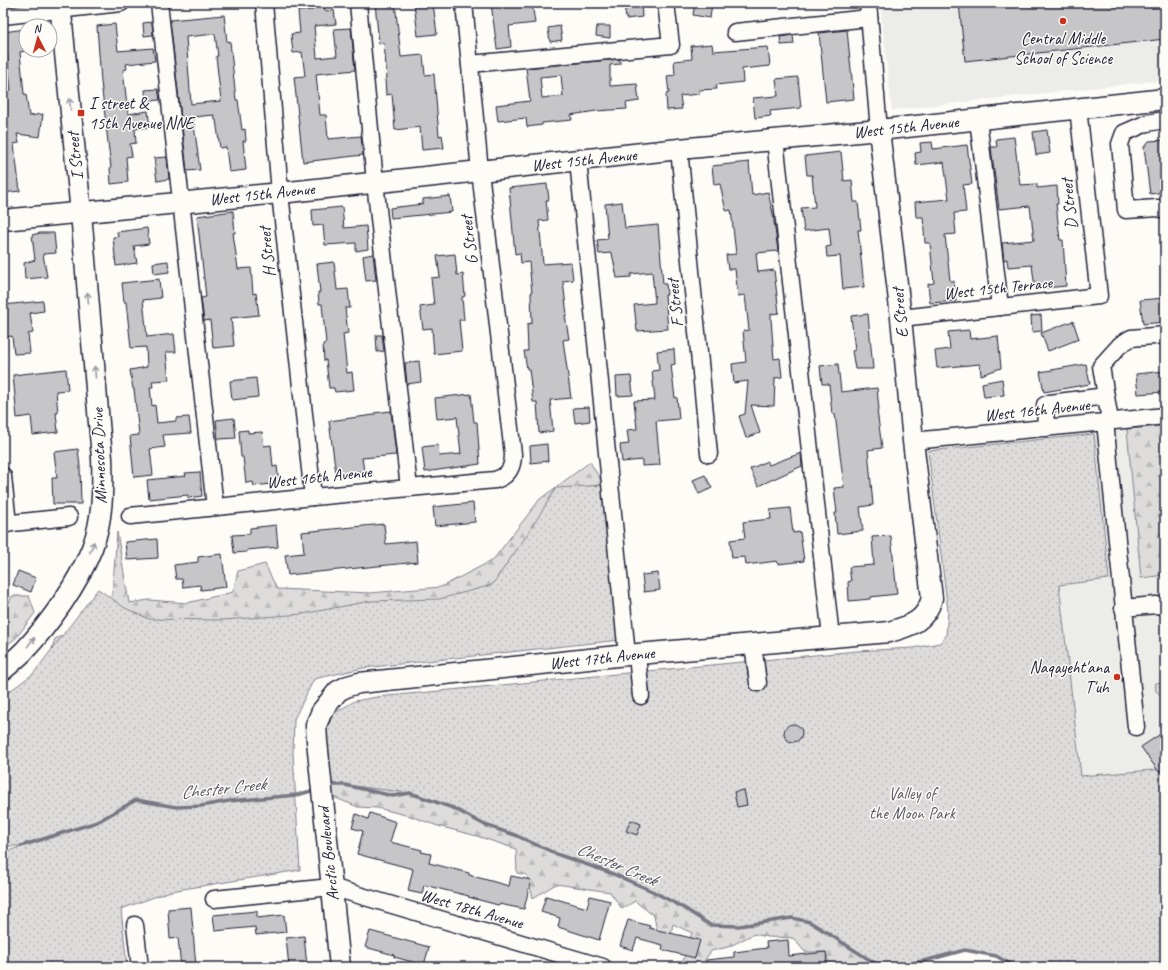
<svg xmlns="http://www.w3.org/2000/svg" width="1168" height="970" viewBox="0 0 1168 970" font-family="Caveat,sans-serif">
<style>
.built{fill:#ecece9}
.forest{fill:url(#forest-firs);stroke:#807f8b}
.park{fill:url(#park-dots);stroke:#807f8b}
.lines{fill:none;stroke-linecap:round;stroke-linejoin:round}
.stream{stroke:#787885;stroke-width:3.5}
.building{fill:#c6c6c8;stroke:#22223b;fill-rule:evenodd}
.minor-casing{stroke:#22223b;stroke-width:19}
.major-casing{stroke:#22223b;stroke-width:23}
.minor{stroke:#fdfcf7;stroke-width:16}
.major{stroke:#fdfcf7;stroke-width:20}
.oneway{stroke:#9a9aa2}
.poi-dot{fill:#c8321e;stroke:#fdfcf7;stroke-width:1.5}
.labels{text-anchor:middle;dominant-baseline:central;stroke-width:3;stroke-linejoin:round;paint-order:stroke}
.poi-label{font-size:17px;fill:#22223b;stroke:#fdfcf7}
.street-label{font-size:17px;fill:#22223b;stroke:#fdfcf7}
.park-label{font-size:17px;fill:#5a5a6b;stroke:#fdfcf7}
.water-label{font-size:18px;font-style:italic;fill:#545466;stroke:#fdfcf7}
</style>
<defs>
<pattern id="forest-firs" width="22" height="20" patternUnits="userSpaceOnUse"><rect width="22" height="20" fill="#dddcdb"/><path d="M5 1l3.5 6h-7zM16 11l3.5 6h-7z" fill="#bdbcbd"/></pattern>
<pattern id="park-dots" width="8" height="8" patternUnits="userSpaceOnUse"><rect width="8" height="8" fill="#dddcdb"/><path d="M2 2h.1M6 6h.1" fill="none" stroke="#bdbcbd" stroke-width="1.8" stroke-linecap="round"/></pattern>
</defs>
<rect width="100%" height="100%" fill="#fdfcf7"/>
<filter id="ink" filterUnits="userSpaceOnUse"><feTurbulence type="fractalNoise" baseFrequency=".025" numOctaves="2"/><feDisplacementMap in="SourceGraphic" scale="8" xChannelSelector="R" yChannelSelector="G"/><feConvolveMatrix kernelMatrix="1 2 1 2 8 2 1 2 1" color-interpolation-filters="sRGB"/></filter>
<g filter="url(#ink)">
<g class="built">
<polygon points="880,3 1165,3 1165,80 892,110"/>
<polygon points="1127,429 1141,577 1165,575 1165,769 1081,776 1059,585 1109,579 1094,434"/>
</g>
<g class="forest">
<polygon points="1165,426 1165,575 1141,578 1127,429"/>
<polygon points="590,462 604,485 620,636 46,668 55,639 96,620 112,595 117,532 129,603 149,600 187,603 233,592 238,571 265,564 277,589 370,593 441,587 493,560 540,499"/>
<polygon points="12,596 29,596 35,613 16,638 3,648 3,604 8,605"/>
<polygon points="373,775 900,932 901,967 849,967 847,963 829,963 826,952 805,952 793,938 768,937 754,934 728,947 711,951 700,967 681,967 692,933 673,924 671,933 657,931 654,916 635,901 622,909 610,892 556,884 533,898 527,875 517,873 516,849 477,836 438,826 410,816 377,808 358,807 331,796 330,776"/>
</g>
<g class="park">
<polygon points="1094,434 1109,579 1059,585 1081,776 1165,769 1165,967 1016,967 996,956 965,950 928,960 886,967 873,962 810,922 793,918 739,926 710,925 684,908 652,891 611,873 559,855 515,835 485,825 453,808 410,793 345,785 331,785 326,731 333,714 355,701 377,697 857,651 913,648 940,643 946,636 948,611 928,451"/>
<polygon points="604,485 620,640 363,668 314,679 294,719 293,753 300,870 171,891 121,909 127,967 3,967 3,853 22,846 3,846 3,696 33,674 98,589 125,608 149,619 223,620 303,614 370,601 439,599 492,585 529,532 556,488"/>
<polygon points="1165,682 1165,699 1156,691 1155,683"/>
</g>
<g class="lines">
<g class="stream">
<polyline points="331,785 345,785 393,796 410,793 453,808 485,825 515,835 559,855 611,873 652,891 684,908 710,925 739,926 792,918 810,922 873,962 886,967"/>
<polyline points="21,846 97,822 136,800 176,807 201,806 229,801 297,795 311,791"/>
<polyline points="890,967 928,960 965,950 996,956 1016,967"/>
<polyline points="1164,967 1165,967"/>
</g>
</g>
<g class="building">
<polygon points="324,3 325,11 334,10 336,24 314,26 317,58 337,56 334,29 351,28 355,70 316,74 320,115 326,115 328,139 361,136 363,155 303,162 294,77 305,76 302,52 293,53 291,34 300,33 298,11 313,10 313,4"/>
<polygon points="375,3 395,3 401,57 423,55 425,75 434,74 439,136 442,135 444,148 422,150 420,127 395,130 392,94 386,95 385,79 387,78 384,43 379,44"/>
<polygon points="414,3 433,3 437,34 418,36"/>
<polygon points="491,3 532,3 535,23 509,26 511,47 497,49"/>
<polygon points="624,3 641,3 642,17 626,19"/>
<polygon points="695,3 712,3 710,18 693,15"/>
<polygon points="959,3 1165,3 1165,39 965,61"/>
<path d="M224,15L227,42L230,41L236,100H238L242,130L245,129L246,141H243L246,170L229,172L226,147L220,148L216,120H215L214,115L193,117L200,170L187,171L170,20ZM215,34L218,56H216L221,101L191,104L186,37Z"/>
<polygon points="152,22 153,35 144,36 143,23"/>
<polygon points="115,24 118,51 153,48 155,61 126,64 127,69 123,70 128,114 148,111 150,127 135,129 136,143 130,144 132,156 126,157 128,182 111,184 110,168 111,168 101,82 97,26"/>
<polygon points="560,26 562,40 550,42 548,28"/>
<polygon points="597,26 610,26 610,38 596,36"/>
<polygon points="26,29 26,51 20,52 24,94 26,94 29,116 43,114 40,137 17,134 19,143 14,144 20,191 3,193 3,146 5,146 3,134 3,91 11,90 7,53 3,54 3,32"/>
<polygon points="847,30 854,99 826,102 819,33"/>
<polygon points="793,35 794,44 781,45 780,37"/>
<polygon points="712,44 713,51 768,47 770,66 742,69 743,82 716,85 717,89 699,90 699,94 680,96 682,109 667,110 666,94 669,93 667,76 675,75 674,61 692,59 691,46"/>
<path d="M620,59V64L610,65V86L637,84L639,101L626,103L627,109L596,111L571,115L572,120L542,123V125L527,127L526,118L498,121L496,105L530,101L526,68ZM561,75L563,96L542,98L540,77Z"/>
<polygon points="798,77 801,108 770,111 771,116 755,118 753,98 778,96 776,79"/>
<polygon points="158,89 160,100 146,101 145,90"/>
<polygon points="1047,130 1050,153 1036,155 1033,132"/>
<polygon points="1014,137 1020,185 1037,184 1037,188 1057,186 1058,204 1056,204 1060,240 1063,240 1066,286 1035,289 1032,265 1008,267 1007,259 1004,260 1002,243 1034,240 1030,206 999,209 991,147 997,147 996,139"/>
<polygon points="1165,140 1165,192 1150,194 1144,147 1149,141"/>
<polygon points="932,142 933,149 967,145 972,184 963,185 966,212 954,213 956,234 945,235 950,281 954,281 956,301 930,303 928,284 934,283 930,243 925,243 923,217 916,217 915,202 949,199 944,162 916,165 915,153 921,152 920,143"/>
<polygon points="841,152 844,181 852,180 854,202 858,202 861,230 858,230 864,287 843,289 840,256 827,257 826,247 831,246 829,228 804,231 801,208 815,207 812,175 807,175 805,156"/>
<polygon points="167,157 169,179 157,181 154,158"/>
<polygon points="749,162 752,195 768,192 773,214 778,251 756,253 758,272 774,270 779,313 771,314 771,319 774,359 780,358 782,377 775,378 774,406 751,405 760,433 746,438 739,416 745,414 748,381 734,383 732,364 746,362 743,331 749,330 745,295 738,296 735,269 728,269 726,255 736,254 731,210 726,211 720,184 714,185 712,166"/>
<polygon points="547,184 549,200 546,200 548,220 539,221 543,264 571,262 573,280 563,281 567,315 565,315 569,339 563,340 571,398 550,400 553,431 539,433 537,402 533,402 529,369 527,369 524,351 528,351 527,324 532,323 531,293 532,293 529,262 521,263 520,253 515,254 509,188"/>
<polygon points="450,196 452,212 391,218 390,208 423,204 423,199"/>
<polygon points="622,202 625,228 658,225 663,284 666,284 667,295 665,295 668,329 637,331 634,305 655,303 652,272 631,274 631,277 617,278 612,253 599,254 597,240 608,239 605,204"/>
<polygon points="342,207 344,228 366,226 368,249 356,251 356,243 325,245 323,225 313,226 312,210"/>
<polygon points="233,211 235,233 233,233 238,269 251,268 253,294 256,293 259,315 231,318 234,346 213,348 210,320 204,321 201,298 206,297 197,216"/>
<polygon points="147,228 149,244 134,246 137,263 116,266 113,237 118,237 117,232"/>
<polygon points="40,233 54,233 56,253 43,254 47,277 25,279 24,263 35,260 32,235"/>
<polygon points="373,254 376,280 366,281 363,256"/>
<polygon points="455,254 457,275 463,274 465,296 462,297 464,320 459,320 462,351 434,354 432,328 423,329 420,307 434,305 431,278 440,277 437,256"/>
<polygon points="168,261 169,272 154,274 153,263"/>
<polygon points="334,262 337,290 348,289 350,308 345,308 348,333 343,334 347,373 352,372 354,390 335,392 334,388 329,388 326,360 324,361 323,344 326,343 322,304 319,304 318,292 320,292 317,264"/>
<polygon points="159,279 161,298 143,300 147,337 174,334 176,352 166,352 169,380 152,381 153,387 150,387 152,406 155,405 157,423 176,421 176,418 189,417 191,433 163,435 165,447 150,449 153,475 134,477 130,436 139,435 134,389 133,389 130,370 147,367 146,347 131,348 126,302 124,302 122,283"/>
<polygon points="1165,298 1165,322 1143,324 1140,300"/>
<polygon points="43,301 44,311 30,313 33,333 28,334 30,353 14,354 12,336 5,337 3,323 3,305"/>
<polygon points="868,314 873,369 855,369 852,351 855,350 851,316"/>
<polygon points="1041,315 1042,331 1032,332 1031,316"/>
<polygon points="1073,321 1079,339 1048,351 1041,333"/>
<polygon points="969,330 970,339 998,336 1001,368 981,375 980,364 937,368 935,351 950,349 948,332"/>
<polygon points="376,335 382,335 384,351 377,352"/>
<polygon points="674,349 675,364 671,365 675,398 677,397 679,419 656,421 660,465 642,466 642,460 622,462 620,445 629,444 627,430 637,429 634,401 655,400 652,371 659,370 657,351"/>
<polygon points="419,361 421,382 407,384 405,363"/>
<polygon points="838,364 841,392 877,388 879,410 877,410 882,448 868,450 873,505 860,507 863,531 837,534 835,513 837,513 834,488 844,487 835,414 832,414 829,384 822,384 820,366"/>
<polygon points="1086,364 1090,384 1044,392 1040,372"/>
<polygon points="66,369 68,390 56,391 58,413 56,413 58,432 33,435 31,416 17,418 13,375"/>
<polygon points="1165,371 1165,392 1138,394 1136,374"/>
<polygon points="631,376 633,395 617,396 616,377"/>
<polygon points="256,378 258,397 232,400 230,381"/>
<polygon points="1002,379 1004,395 984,397 982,383"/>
<polygon points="471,394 474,422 477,422 480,464 425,472 422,447 438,445 439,456 461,454 457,417 437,419 435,398"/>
<polygon points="589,407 590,421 575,423 573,408"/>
<polygon points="391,411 396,455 362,458 364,471 336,474 329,421 374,415 374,413"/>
<polygon points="234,418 236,438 218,439 216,420"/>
<polygon points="248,430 248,433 262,432 264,446 271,445 273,467 277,466 279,483 254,486 253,482 246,483 243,457 241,457 239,431"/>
<polygon points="547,444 548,461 531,463 530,446"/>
<polygon points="78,449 80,467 81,504 53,504 52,478 57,478 54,452"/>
<polygon points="801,453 802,466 758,486 750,469 767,461 769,465"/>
<polygon points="200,472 202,496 188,498 188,495 149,499 147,480 186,476 185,473"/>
<polygon points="705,475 712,488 699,494 693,480"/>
<polygon points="473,503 475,522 435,526 433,507"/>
<polygon points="790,508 793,533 800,532 804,561 778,564 777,561 746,565 745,557 732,558 730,540 745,538 743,522 771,519 770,510"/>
<polygon points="384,524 386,544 416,541 418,562 288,575 285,555 304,553 302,532"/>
<polygon points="276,525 278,547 247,550 247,552 234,553 232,535 250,534 250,528"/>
<polygon points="891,536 897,594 870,597 870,599 849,601 848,582 851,581 849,567 874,565 872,537"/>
<polygon points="157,539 158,558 127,560 125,542"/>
<polygon points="222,554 226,587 201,590 200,585 183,587 182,579 176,579 174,565 198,562 198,557"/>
<polygon points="18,571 36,578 31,592 13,585"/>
<polygon points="658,573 660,590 644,592 642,575"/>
<circle cx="793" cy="733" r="9"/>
<polygon points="1165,731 1165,769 1159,772 1141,747"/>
<polygon points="744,790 747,805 737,807 734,792"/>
<polygon points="370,813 396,822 390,842 422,850 421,852 431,854 429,863 469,873 469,875 509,886 511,876 531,880 524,909 499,904 498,905 468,897 469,896 424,885 422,894 408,891 413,869 357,854 363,831 352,828 356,814 368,819"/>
<polygon points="631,820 641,824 637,835 626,831"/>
<polygon points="546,896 587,908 590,896 610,901 599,940 558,927 560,918 541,912"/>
<polygon points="191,907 196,967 181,967 178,938 170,939 168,909"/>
<polygon points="257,911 257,918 284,915 286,932 256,935 255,927 215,931 213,915"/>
<polygon points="628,920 650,926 649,928 700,940 695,958 662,950 663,945 637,938 633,950 620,946"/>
<polygon points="370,931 429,947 424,965 394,957 394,955 365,947"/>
<polygon points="304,936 307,966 289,967 286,938"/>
<polygon points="788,940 789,956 826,952 827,967 707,967 706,960 734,957 734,952 767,948 766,942"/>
</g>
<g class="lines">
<g class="minor-casing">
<g id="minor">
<polyline points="159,3 215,507"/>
<polyline points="264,3 280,193 313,497"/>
<polyline points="358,3 375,182 409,488"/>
<polyline points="868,3 879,130"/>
<polyline points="3,16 121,3"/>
<polyline points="735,32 869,18"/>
<polyline points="470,64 671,45 666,3"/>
<polyline points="978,119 1000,307"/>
<polyline points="1165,120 1147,123 1124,133 1120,144 1126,210 1158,208 1165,210"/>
<polyline points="775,140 831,637"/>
<polyline points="679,149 709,454"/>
<polyline points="578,160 627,655"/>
<polyline points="901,318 1099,296 1078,108"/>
<polyline points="1110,421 1101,366 1120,345 1131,338 1165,335"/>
<polyline points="1105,422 1136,727"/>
<polyline points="1046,428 1045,405 1050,403 1106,396"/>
<polyline points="913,441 1165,416"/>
<polyline points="3,476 8,524"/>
<path d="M130,516L313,497L495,480C509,476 513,467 513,454L480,171L464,3"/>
<polyline points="3,524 69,517"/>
<polyline points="1123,608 1156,605 1165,606"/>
<polyline points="753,644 758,683"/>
<polyline points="637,655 641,696"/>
<polyline points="214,899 331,887 603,967"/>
<polyline points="135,925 140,967"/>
</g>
</g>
<g class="major-casing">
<g id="major">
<polyline points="3,220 280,193 679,149 879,130 1165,99"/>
<path d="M3,670C10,664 17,658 24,651C50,623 78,584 92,548C103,520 103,488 102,458L81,213L60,3"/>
<path d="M340,967L317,741L316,725L322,711L338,691L348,686L359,683L627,655L889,632C911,626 926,621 932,598L913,441L901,318L879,130"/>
</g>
</g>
<use href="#minor" class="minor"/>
<use href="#major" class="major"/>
</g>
<defs><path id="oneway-shaft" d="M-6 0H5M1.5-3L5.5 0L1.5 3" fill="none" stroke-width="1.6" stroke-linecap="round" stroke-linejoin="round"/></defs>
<g class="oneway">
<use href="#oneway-shaft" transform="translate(70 104) rotate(-96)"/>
<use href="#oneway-shaft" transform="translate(88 298) rotate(-95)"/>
<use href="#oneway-shaft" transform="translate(95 372) rotate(-95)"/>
<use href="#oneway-shaft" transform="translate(92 547) rotate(-70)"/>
<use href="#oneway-shaft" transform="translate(31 642) rotate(-51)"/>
</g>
</g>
<g class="poi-dot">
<circle cx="1063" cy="21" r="4"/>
<rect x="77" y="109" width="8" height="8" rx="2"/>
<circle cx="1117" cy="677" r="4"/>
</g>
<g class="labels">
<g class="poi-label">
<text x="1063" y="38">Central Middle<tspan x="1063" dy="20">School of Science</tspan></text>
<text x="89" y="103" text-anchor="start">I street &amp;<tspan x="89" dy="20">15th Avenue NNE</tspan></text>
<text x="1109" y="667" text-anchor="end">Naqayeht'ana<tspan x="1109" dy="20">T'uh</tspan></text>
</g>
<g class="street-label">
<text transform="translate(906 127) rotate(-6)">West 15th Avenue</text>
<text transform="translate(75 156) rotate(-96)">I Street</text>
<text transform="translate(584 160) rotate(-6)">West 15th Avenue</text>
<text transform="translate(262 194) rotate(-6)">West 15th Avenue</text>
<text transform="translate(1069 204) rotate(-96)">D Street</text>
<text transform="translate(469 240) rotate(-97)">G Street</text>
<text transform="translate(267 252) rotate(-96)">H Street</text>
<text transform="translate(998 288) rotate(-6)">West 15th Terrace</text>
<text transform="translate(675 303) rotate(-96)">F Street</text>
<text transform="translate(900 313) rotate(-96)">E Street</text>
<text transform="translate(1037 410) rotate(-6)">West 16th Avenue</text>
<text transform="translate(99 456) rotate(-92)">Minnesota Drive</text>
<text transform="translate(319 477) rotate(-6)">West 16th Avenue</text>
<text transform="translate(602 658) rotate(-6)">West 17th Avenue</text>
<text transform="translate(328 854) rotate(-96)">Arctic Boulevard</text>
<text transform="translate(472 909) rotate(16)">West 18th Avenue</text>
</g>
<g class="park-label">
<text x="912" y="793">Valley of<tspan x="912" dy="20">the Moon Park</tspan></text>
</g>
<g class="water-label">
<text transform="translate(223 788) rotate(-6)">Chester Creek</text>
<text transform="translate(617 864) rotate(23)">Chester Creek</text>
</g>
</g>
<rect width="1168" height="970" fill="none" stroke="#fdfcf7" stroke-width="16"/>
<rect x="8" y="8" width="1152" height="954" fill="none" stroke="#22223b" stroke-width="1.5" filter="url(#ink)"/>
<g transform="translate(38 38) rotate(354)"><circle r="19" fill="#fdfcf7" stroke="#a5a5ac"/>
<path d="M0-3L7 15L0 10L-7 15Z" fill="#c8321e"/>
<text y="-6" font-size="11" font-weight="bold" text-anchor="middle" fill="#22223b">N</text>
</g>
</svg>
